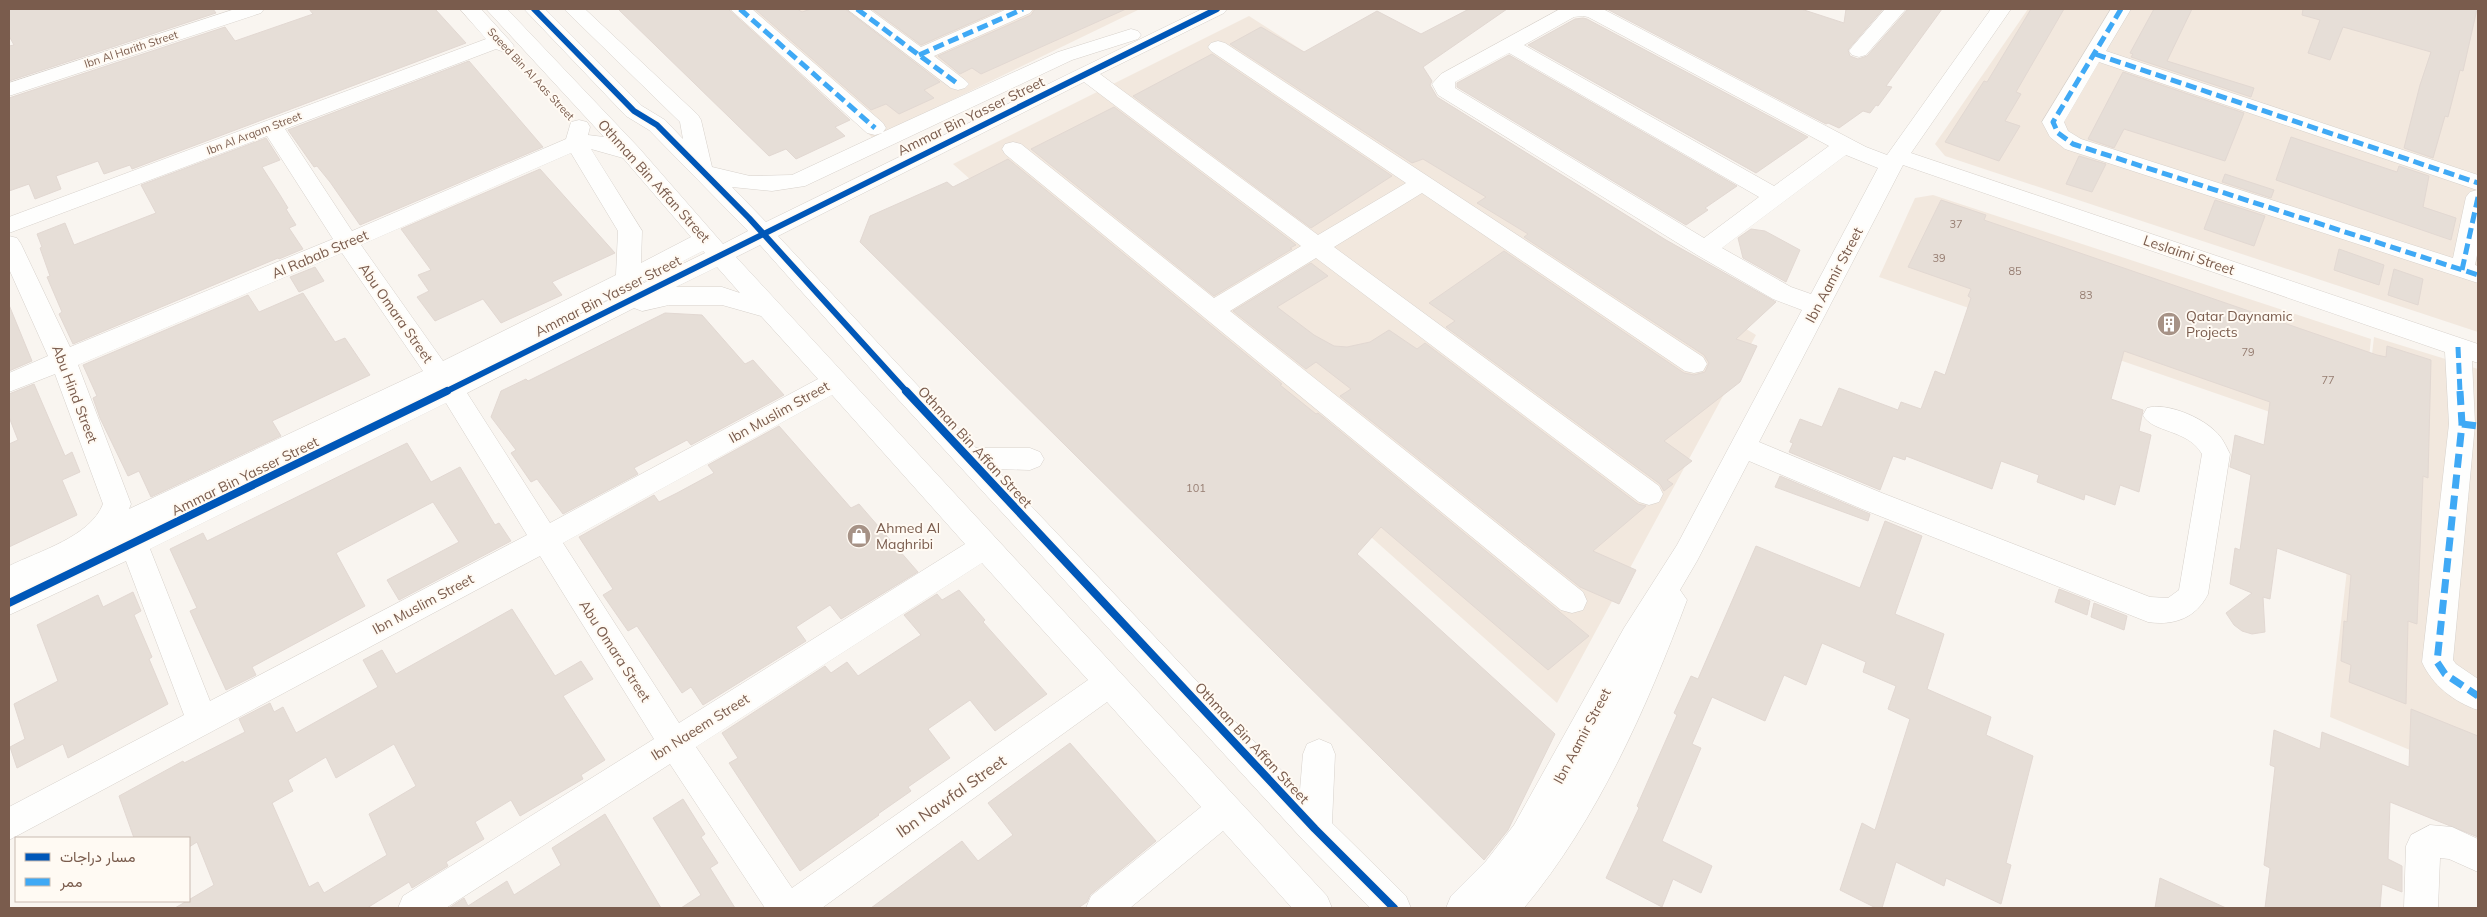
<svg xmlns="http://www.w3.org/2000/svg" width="2487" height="917" viewBox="0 0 2487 917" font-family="Mulish,Vazirmatn,sans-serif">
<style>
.residential{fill:#f2e8de}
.building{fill:#e6ded7;stroke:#e2d8d2;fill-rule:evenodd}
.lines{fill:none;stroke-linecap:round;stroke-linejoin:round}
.minor-casing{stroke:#d7d1cb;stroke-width:1}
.minor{fill:#fefefd;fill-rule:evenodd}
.quiet-far1{stroke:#3fa9f5;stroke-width:5;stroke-dasharray:11 5;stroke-linecap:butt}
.quiet{stroke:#3fa9f5;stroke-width:7;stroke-dasharray:14 7;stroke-linecap:butt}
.cycleway-far1-casing{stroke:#fffaf3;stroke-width:9}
.cycleway-casing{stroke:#fffaf3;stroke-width:11}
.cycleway-far1{stroke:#0057b8;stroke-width:6}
.cycleway{stroke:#0057b8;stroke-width:8}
.labels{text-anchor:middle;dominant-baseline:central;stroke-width:4;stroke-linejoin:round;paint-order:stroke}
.far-street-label{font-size:11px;fill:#7a5c4d;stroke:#fffaf3}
.number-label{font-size:11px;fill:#977e72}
.street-label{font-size:14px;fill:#7a5c4d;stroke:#fffaf3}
.poi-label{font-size:14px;fill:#7a5c4d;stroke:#fffaf3;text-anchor:start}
.near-street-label{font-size:16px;fill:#7a5c4d;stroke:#fffaf3}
</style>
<rect width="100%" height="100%" fill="#f9f5f0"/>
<g class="residential">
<polygon points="726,9 1140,9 873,138"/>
<polygon points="2028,9 2478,9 2478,332 1945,156 1935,144"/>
<polygon points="1249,16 1462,153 1756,335 1557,703 953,164"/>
<polygon points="1933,195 2371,339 2360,443 1879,277 1915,198"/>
<polygon points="2374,337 2478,369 2478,778 2330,717"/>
</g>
<g class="building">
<polygon points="9,9 213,9 216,13 9,81 9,46 14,45 9,36"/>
<polygon points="309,9 435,9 466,43 132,169 130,165 104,174 98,161 56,176 61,189 35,199 29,184 9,191 9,98 225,27 235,41 313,14"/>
<polygon points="618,9 728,9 850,120 835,127 845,136 796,159 786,149 769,156"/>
<polygon points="755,9 797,9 802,12 811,9 845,9 940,82 924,90 934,98 899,114 886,104 871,110"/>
<polygon points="872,9 1003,9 921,45"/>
<polygon points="1035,9 1126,9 981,74 972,68 960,74 938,56 1031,15"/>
<polygon points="1469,9 1507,9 1423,67 1432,81 1430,85 1437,97 1666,240 1776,302 1736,339 1757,346 1740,382 1664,441 1692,461 1667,480 1673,484 1664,491 1660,484 1446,327 1455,321 1429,303 1504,251 1684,373 1694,375 1705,372 1709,363 1704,355 1524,237 1528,234 1477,203 1486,197 1423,159 1412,163 1230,44 1261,27 1304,52 1377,11 1421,34"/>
<polygon points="1607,9 1801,9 1844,23 1846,9 1883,9 1848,50 1850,56 1858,59 1867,56 1908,9 1942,9 1886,86 1892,87 1878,106 1876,105 1870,113 1863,111 1839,128 1828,123 1826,124"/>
<polygon points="2031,9 2064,9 2016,92 2021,94 2005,121 2020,126 1999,161 1945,142 1984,81 1987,82"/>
<polygon points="2154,9 2192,9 2167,61 2254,88 2251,97 2131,57 2133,54 2130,53"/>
<polygon points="2303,9 2477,9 2463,71 2460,70 2448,117 2445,116 2433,158 2404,148 2420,85 2431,52 2343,27 2330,60 2308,53 2320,20 2302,15"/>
<polygon points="1583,18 1587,19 1808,137 1756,173 1528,45 1575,19"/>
<polygon points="1212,54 1392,176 1311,228 1133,96"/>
<polygon points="1509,55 1737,186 1705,208 1708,210 1686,225 1457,87 1457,83"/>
<polygon points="469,61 543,147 360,225 330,182 317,166 314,167 288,130"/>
<polygon points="2123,72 2244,113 2225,161 2124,129 2114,148 2088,139"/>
<polygon points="1114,107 1291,241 1296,245 1290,248 1292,249 1214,296 1031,149"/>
<polygon points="2291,137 2397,172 2399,166 2429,176 2423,207 2456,218 2451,240 2276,180"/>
<polygon points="266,138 280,160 262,167 280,195 288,208 286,209 296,225 289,228 303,249 279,259 278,258 73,344 59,314 62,312 47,277 50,276 40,248 42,247 37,234 65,223 74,245 156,213 141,185"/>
<polygon points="2079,156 2106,164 2092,192 2066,184"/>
<polygon points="1008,159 1282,384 1280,385 1316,414 1318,413 1589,636 1548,670 1381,527 1357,554 1555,734 1508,830 1484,860 860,242 870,216 947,182 953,187"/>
<polygon points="540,169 615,253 552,282 562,295 501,323 483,299 435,321 417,297 429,291 418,275 431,270 401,229"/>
<polygon points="2225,174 2274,190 2271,198 2222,182"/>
<polygon points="1941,200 1986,215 1984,220 2377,355 2386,357 2387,346 2431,360 2428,478 2423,476 2417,624 2408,621 2406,704 2349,682 2351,665 2341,661 2344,621 2347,622 2351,575 2277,548 2270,599 2263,597 2265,632 2252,634 2242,631 2234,625 2226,613 2252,593 2230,584 2235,548 2240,550 2251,475 2230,467 2235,435 2264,445 2270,402 2124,351 2111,399 2143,410 2139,431 2151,435 2139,492 2120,485 2115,505 2085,494 2084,500 2037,482 2039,475 2001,461 1992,489 1906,456 1905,460 1893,456 1880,490 1789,452 1793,443 1790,442 1800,419 1822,427 1839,388 1898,410 1901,402 1921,409 1935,371 1945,375 1971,298 1968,296 1971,289 1908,267"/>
<polygon points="2215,200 2265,216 2254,246 2204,229"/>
<polygon points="1751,229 1765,231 1800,250 1786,282 1743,258 1738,238"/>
<polygon points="2339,249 2384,265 2379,285 2334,270"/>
<polygon points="1311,263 1328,276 1277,307 1314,335 1334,346 1347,347 1370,342 1389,330 1417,349 1425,343 1638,504 1646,506 1593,551 1636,570 1619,604 1580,587 1340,396 1351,389 1316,362 1306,369 1233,311"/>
<polygon points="315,267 324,281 299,292 290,277"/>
<polygon points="2394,269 2423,279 2418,305 2388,295"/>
<polygon points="303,293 335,342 345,338 370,375 272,421 281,436 151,497 139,471 128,476 100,418 93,398 97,396 83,365 248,295 259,312"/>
<polygon points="9,305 32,361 9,371"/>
<polygon points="665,313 702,315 745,364 753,360 784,395 691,445 687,440 634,468 638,474 563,514 537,479 531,482 511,453 516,450 491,417 501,391 526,379 528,381"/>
<polygon points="34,384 65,456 72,452 80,472 62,480 77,515 9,547 9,444 18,440 9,417 9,394"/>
<polygon points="779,426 851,508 859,504 918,572 841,619 830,605 796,627 806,641 703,705 691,687 682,693 637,626 628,631 603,595 613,589 579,537 654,495 659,502 677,493 714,473 708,465"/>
<polygon points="407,443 431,482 460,467 495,525 499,523 511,541 399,600 387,580 459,542 433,502 336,553 365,606 252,667 256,675 226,690 190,611 197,608 170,549 203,533 207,541"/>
<polygon points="1780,476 1870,514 1868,521 1775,487"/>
<polygon points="1885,521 1922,536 1895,614 1944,634 1927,689 1991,717 1986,735 2033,756 2006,863 2011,865 2001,904 1946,878 1944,886 1896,862 1882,908 1876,908 1840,890 1862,823 1875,830 1910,719 1888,709 1896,686 1863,672 1866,662 1822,643 1806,685 1784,675 1765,721 1712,697 1692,744 1701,748 1662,841 1712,866 1701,893 1673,879 1662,907 1606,878 1639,808 1637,806 1677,715 1674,713 1691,676 1698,679 1756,546 1860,588"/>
<polygon points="2059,589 2090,601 2087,615 2055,602"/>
<polygon points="959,590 985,620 983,622 1047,694 995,731 970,700 928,729 950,758 908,787 911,791 878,814 879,815 800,871 729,763 738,758 722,733 825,666 831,673 847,662 858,676 921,635 904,615 937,594 942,600"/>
<polygon points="133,592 141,611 134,615 152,657 149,659 168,704 68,758 63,744 17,768 10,747 25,739 14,704 58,681 37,625 98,595 103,607"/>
<polygon points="2094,603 2127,616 2124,630 2091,617"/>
<path d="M512,609L555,676L581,661L593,679L563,696L605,760L581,775L583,779L520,816L511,800L475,822L484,839L446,862L448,866L412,888L409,882L367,908H175L214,885L197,842L189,847V838H134L119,796L183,761L184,763L245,732L239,719L270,703L274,712L283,707L296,733L378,687L363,660L382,650L396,674ZM394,744L416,786L369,814L387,855L324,893L318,882L309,887L272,803L293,791L288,780L326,757L336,778Z"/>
<polygon points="2411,709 2478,736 2478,837 2390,802 2388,859 2402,866 2402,892 2382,884 2380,908 2265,908 2270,868 2264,865 2275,767 2270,765 2274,730 2320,749 2322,732 2409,767"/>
<polygon points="1070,743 1156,841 1090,895 1087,902 1078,908 871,908 962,841 978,861 1013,835 988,803"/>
<polygon points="683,799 705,834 701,837 718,863 710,868 735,908 681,908 701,895 653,818"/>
<polygon points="605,814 661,908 449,908 464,898 468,906 507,881 514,895 561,865 552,848"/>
<polygon points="2160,878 2226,908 2155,908"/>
</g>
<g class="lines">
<g class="minor-casing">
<g id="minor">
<polygon points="235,9 264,9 261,13 9,96 9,83"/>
<path d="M460,9H481L511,42L514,46L511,50L504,52L496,49L285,129L352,231L566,139L571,122L579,120L587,122L590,127L588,135L604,137L486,9H507L639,148L723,244L748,231L649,130L626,116L524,9H545L642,106L665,120L683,139L680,122L564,9H585L698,115L701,120L712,167L750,176L792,175L882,133L875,135L867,133L730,9H752L883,123L886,128L883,132L1058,52L1131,29L1138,31L1141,35L1138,39L1072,60L805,186L772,191L732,187L766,222L1202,9H1227L1224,13L1100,74L1318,235L1406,183L1211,51L1208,47L1211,43L1218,41L1225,43L1703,357L1707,364L1703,371L1694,373L1685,371L1422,193L1334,247L1659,486L1663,494L1659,502L1649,505L1639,502L1316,258L1230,311L1583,592L1587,601L1583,610L1572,613L1561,610L1005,154L1002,149L1005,144L1013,142L1021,144L1214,298L1301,246L1084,82L778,236L976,448H1030L1040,452L1044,459L1040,466L1030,470L996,469L1300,790L1303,754L1307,744L1319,739L1331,744L1335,754L1332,823L1406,896L1411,908H1370L1303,840L884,384L760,245L736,257L1327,896L1332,908H1292L1223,831L1130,908H1086L1091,896L1201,807L1107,702L822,908H765L670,764L446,908H398L403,896L654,739L540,556L9,840V807L184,715L126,561L9,615V566C39,551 90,537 103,504L55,374L9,392V373L48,356L9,269V236L17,238L21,244L70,347L333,239L267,136L9,233V217L486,39ZM591,149L623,158L691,237L641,263L642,231ZM571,153L618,231L616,275L443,361L361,245ZM703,251L705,253L540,334ZM342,253L423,371L129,509L131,504L78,365ZM717,267L740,293L722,287H676ZM669,305H722L761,316L818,379L550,523L467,393L634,308L642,311ZM832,395L965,544L679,723L563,543ZM446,403L527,535L210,701L150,549ZM982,563L1088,680L792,888L696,747Z"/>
<polygon points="847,9 869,9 921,47 1007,9 1033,9 1030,13 934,56 965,80 969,84 965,88 958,90 951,88"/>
<path d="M1560,9H1603L1866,147L1887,155L1991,9H2011L1911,153L2478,344V363L2472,361L2475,424L2453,660L2456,664L2478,679V710C2454,702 2432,685 2422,662L2449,424L2445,352L1903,165L1759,442L1882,493L2150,597L2168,598L2179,590L2202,454C2188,429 2152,433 2143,415L2147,408C2166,402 2201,417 2215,431C2222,437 2226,446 2230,454L2208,594C2196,618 2174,626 2148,622L1862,509L1749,461L1697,561L1680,590L1687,600C1647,707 1598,819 1524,908H1446L1451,896L1486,861L1514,825L1624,628L1677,545L1802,310L1773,299L1697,255L1438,95L1432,84L1441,74ZM1583,16L1588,17L1829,146L1774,186L1524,45L1574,17ZM1509,53L1759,197L1704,238L1455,88V82ZM1846,155L1878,168L1811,294L1791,287L1722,248Z"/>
<polygon points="1885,9 1906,9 1866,55 1859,57 1852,55 1849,51 1852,47"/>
<path d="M2111,9H2131L2106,51L2478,175V250L2475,265L2478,266V283L2065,149L2050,137L2042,122ZM2099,62L2477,190L2470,192L2466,197L2453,258L2081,139L2068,131L2064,122Z"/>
<polygon points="2430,825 2452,827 2478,839 2478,872 2449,859 2440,858 2438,908 2404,908 2406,846 2411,835"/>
</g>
</g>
<use href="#minor" class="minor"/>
<g class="quiet-far1">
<polyline points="740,9 875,128"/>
<polyline points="857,9 958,84"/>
<polyline points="2121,9 2053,122 2058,133 2073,144 2478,275"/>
<polyline points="2095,54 2478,183"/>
<polyline points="919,55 1023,9"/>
<polyline points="2462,270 2478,197"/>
<polyline points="2458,347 2460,392"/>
</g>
<g class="quiet">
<polyline points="2460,391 2462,424 2437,662 2445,674 2478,696"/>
<polyline points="2462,424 2478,426"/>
</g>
<g class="cycleway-far1-casing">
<g id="cycleway-far1">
<polyline points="534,9 634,111 657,125 749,218 907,392"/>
<polyline points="445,392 1217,9"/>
</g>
</g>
<g class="cycleway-casing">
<g id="cycleway">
<polyline points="906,391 1315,829 1394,908"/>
<polyline points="9,603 447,391"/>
</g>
</g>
<use href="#cycleway-far1" class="cycleway-far1"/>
<use href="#cycleway" class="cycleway"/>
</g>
<defs>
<g id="building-disc" transform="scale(1.25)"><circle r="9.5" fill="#a69286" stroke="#fffaf3"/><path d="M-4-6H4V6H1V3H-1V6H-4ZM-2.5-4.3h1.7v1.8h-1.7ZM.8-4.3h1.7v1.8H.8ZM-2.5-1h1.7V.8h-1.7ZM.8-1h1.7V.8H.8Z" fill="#fff"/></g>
<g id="shop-disc" transform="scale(1.25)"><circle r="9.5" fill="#a69286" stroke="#fffaf3"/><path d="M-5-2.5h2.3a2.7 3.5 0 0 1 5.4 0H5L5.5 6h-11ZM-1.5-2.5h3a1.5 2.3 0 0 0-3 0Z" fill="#fff"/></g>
</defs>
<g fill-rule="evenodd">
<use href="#building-disc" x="2169" y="324"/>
<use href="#shop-disc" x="859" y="536"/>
</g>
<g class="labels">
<g class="far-street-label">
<text transform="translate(131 49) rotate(-18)">Ibn Al Harith Street</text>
<text transform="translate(531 74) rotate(47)">Saeed Bin Al Aas Street</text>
<text transform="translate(254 133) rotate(-21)">Ibn Al Arqam Street</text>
</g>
<g class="number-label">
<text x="1956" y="224">37</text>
<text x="1939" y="258">39</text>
<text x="2015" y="271">85</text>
<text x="2086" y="295">83</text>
<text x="2248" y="352">79</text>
<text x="2328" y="380">77</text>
<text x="1196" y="488">101</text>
</g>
<g class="street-label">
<text transform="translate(971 116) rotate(-26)">Ammar Bin Yasser Street</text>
<text transform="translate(654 181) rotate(48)">Othman Bin Affan Street</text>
<text transform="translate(320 254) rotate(-23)">Al Rabab Street</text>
<text transform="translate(2189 255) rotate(19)">Leslaimi Street</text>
<text transform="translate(1834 275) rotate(-62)">Ibn Aamir Street</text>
<text transform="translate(608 296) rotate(-27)">Ammar Bin Yasser Street</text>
<text transform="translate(396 313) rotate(55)">Abu Omara Street</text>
<text transform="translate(75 394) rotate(69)">Abu Hind Street</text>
<text transform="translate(779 412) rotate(-29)">Ibn Muslim Street</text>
<text transform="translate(975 447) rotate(47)">Othman Bin Affan Street</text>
<text transform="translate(245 476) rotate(-26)">Ammar Bin Yasser Street</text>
<text transform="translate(423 604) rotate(-28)">Ibn Muslim Street</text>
<text transform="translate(615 651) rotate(57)">Abu Omara Street</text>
<text transform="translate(700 727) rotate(-32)">Ibn Naeem Street</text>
<text transform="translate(1582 736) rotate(-62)">Ibn Aamir Street</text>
<text transform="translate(1252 743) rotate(47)">Othman Bin Affan Street</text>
</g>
<g class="poi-label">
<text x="2186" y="316">Qatar Daynamic<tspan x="2186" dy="16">Projects</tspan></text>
<text x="876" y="528">Ahmed Al<tspan x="876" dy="16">Maghribi</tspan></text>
</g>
<g class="near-street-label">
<text transform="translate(951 796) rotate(-35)">Ibn Nawfal Street</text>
</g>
</g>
<rect width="2487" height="917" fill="none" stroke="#7a5c4d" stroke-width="20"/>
<rect x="15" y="837" width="175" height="65" fill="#fffaf3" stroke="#cabbb1"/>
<rect x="25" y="853" width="25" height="8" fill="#0057b8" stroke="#cabbb1"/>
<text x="60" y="862" font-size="15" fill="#7a5c4d">مسار دراجات</text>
<rect x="25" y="878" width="25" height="8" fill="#3fa9f5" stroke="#cabbb1"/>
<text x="60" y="887" font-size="15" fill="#7a5c4d">ممر</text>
</svg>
